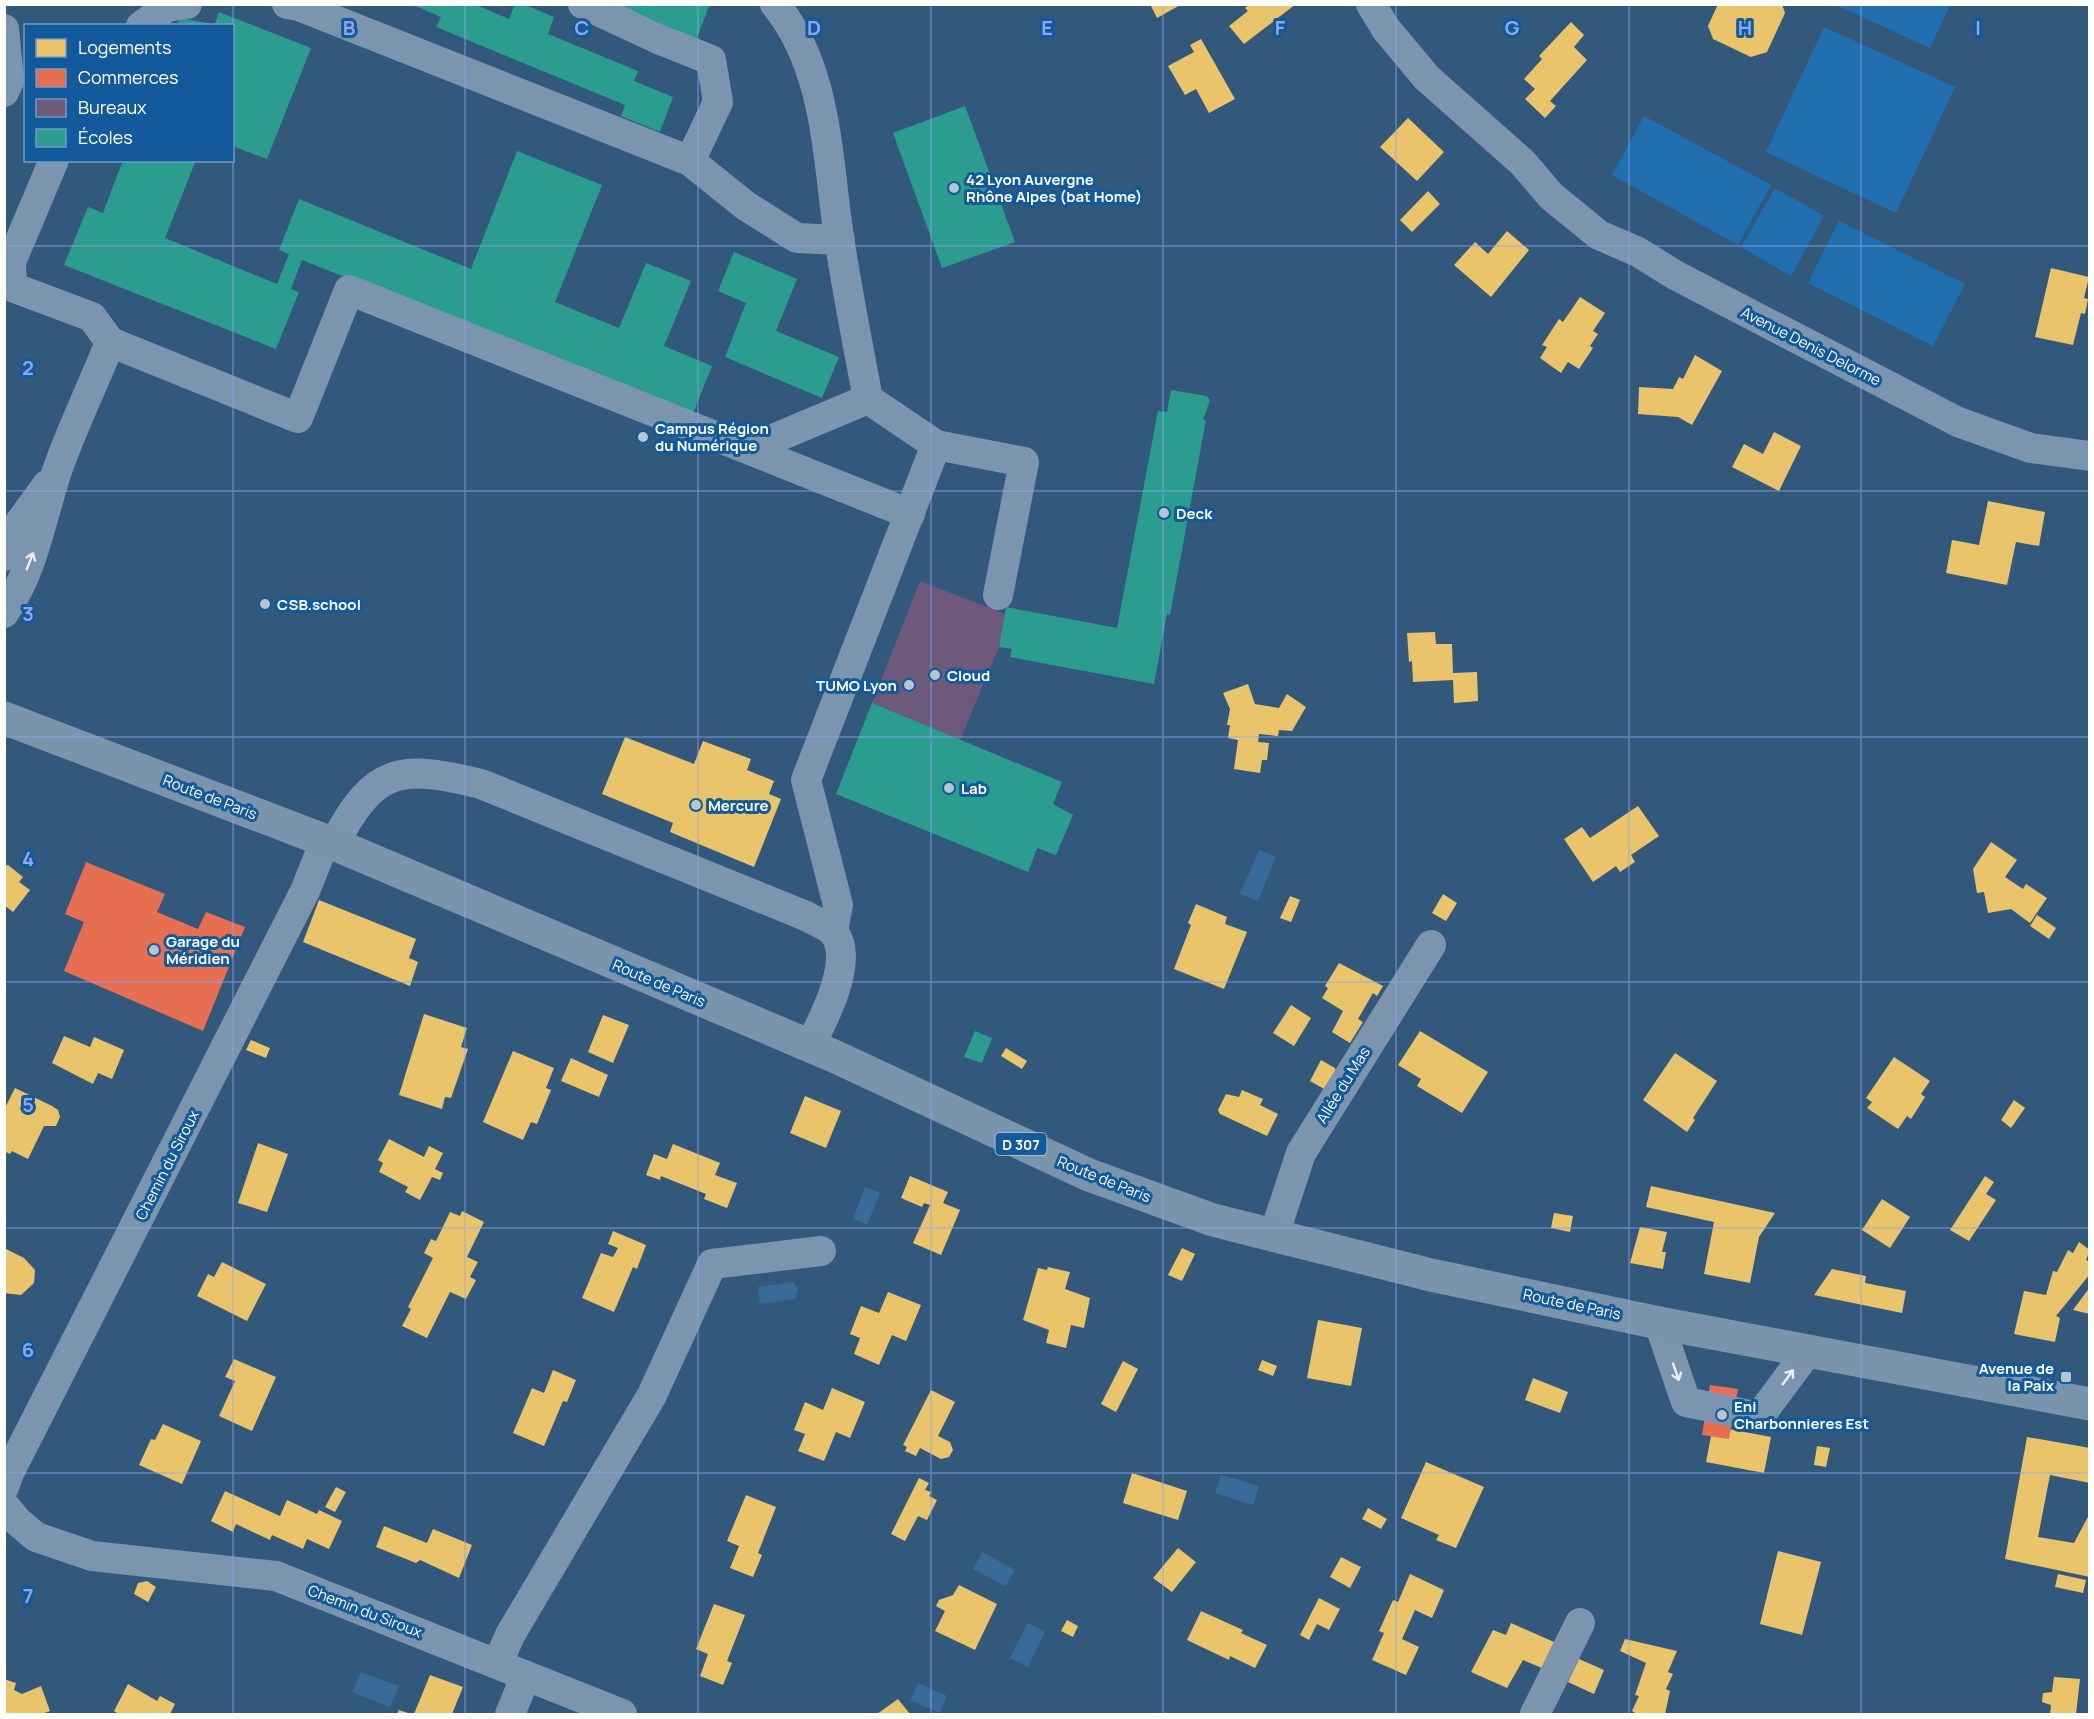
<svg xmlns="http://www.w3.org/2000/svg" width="2094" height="1719" viewBox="0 0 2094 1719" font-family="Manrope,sans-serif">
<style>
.green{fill:#226fb0}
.water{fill:#396b99}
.homes{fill:#e9c46a}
.shops{fill:#e76f51}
.offices{fill:#6d597a}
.schools{fill:#2a9d8f}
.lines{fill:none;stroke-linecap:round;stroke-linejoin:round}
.minor{stroke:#7c95ae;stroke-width:30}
.major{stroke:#7a94ab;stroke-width:33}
.oneway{stroke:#ebeff3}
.grid{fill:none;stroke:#8ea6ec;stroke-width:1.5;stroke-opacity:0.55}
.poi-dot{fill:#b7c5d1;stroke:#125a9b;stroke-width:2}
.labels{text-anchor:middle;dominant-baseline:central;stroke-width:6;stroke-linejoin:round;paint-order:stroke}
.shield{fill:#125a9b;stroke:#b8cee1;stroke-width:1.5}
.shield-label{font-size:14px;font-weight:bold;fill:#fff}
.poi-label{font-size:15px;font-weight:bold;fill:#fff;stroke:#125a9b;text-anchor:start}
.street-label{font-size:15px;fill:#fff;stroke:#125a9b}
.grid-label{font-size:20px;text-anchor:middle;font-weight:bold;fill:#8ea6ec;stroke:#125a9b;stroke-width:6;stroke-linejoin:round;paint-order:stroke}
</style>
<rect width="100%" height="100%" fill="#32597c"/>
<g class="green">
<polygon points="1836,5 1950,5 1930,48"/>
<polygon points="1824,27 1955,87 1896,213 1766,152"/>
<polygon points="1644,116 1771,185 1738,245 1612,175"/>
<polygon points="1775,188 1824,216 1791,276 1741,247"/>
<polygon points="1839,221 1965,284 1933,346 1808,283"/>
</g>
<g class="water">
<polygon points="1259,850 1276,857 1258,901 1240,894"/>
<polygon points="865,1187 880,1193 867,1225 853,1219"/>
<polygon points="793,1282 798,1289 795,1299 760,1304 758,1287"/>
<polygon points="1221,1475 1259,1486 1253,1505 1215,1493"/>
<polygon points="982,1552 1015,1570 1006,1586 973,1569"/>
<polygon points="1028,1623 1045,1632 1028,1667 1010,1658"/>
<polygon points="361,1672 399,1686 390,1707 352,1692"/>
<polygon points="918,1683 947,1696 940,1713 910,1700"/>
</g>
<g class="homes">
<polygon points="1150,4 1182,4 1157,18"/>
<polygon points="1250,4 1296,4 1244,44 1229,26 1248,11 1245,8"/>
<polygon points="1718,4 1782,4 1785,13 1767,52 1751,57 1713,39 1708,26"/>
<polygon points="1571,22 1584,35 1574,47 1587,60 1550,101 1556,106 1545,118 1525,99 1535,89 1524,79 1542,59 1539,56"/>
<polygon points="1201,39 1235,99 1209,113 1196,89 1185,95 1168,66 1194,52 1190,45"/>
<polygon points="1408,118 1444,152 1417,181 1380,147"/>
<polygon points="1428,191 1440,204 1412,232 1400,220"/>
<polygon points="1507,231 1529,250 1491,297 1454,265 1475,242 1488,254"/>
<polygon points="2051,268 2089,277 2084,298 2088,299 2085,314 2081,313 2073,345 2035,337"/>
<polygon points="1580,297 1605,313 1593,331 1598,334 1590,346 1593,348 1579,369 1568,362 1561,373 1540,358 1547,347 1542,345 1559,319 1563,322"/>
<polygon points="1695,355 1722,371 1692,425 1678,417 1638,414 1639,387 1673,389 1679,377 1683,379"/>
<polygon points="1774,432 1801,446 1779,491 1732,467 1744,444 1763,454"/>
<polygon points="1988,501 2045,512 2039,546 2016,542 2007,585 1946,573 1952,540 1979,545"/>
<polygon points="1435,632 1436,644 1452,644 1453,673 1477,672 1478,701 1454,703 1453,680 1413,682 1412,661 1409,662 1407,633"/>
<polygon points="1248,684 1255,704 1279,708 1287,694 1306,707 1292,731 1279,730 1278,736 1259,734 1258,742 1269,743 1267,760 1262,760 1260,773 1234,769 1238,740 1228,738 1230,725 1227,725 1230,709 1223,693"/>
<polygon points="625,737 694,764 703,741 751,759 747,770 774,781 769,794 781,799 754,867 670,832 673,823 602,794"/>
<polygon points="1638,806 1659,836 1631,855 1635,862 1620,872 1616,866 1593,882 1564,839 1582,827 1590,838"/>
<polygon points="1991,842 2017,860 2005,877 2023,889 2026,884 2047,898 2030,923 2011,909 1988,913 1984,892 1977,893 1973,869"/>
<polygon points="8,865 23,877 19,882 30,890 13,912 4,905 4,866"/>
<polygon points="1443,894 1457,903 1446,921 1432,913"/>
<polygon points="1290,896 1300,900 1291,922 1280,918"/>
<polygon points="319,900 416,939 409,958 418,962 410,986 303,942"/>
<polygon points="1196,904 1227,917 1225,924 1247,932 1224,989 1174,969 1191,925 1188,923"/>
<polygon points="2037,915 2056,928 2049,939 2030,926"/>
<polygon points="1339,963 1383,986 1377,996 1373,993 1358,1019 1363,1022 1350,1043 1332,1032 1343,1011 1322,998 1328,988 1325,986"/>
<polygon points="1291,1005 1311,1018 1294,1046 1273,1033"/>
<polygon points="424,1014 467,1028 461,1047 468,1049 451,1098 445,1097 442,1109 399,1095"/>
<polygon points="603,1015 629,1025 613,1063 588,1052"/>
<polygon points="1420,1031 1488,1072 1462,1113 1417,1086 1421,1079 1398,1065"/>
<polygon points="64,1036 90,1047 94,1037 124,1050 112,1079 98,1073 93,1084 52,1063"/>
<polygon points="251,1040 270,1048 266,1058 246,1050"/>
<polygon points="1006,1048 1027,1061 1022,1069 1001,1056"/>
<polygon points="513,1051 554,1068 546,1088 551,1090 537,1124 531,1122 523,1140 483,1122"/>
<polygon points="1675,1053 1717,1081 1693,1118 1695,1120 1687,1132 1643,1100"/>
<polygon points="1894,1057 1930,1081 1921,1094 1925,1097 1911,1119 1907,1116 1898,1129 1867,1108 1872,1102 1866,1098"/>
<polygon points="571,1058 608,1075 599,1097 561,1081"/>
<polygon points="1321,1060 1335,1068 1340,1082 1333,1094 1310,1081"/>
<polygon points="15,1088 52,1106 58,1110 60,1117 56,1126 44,1126 28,1159 12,1151 10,1154 4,1151 4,1110"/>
<polygon points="1242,1090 1263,1099 1260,1105 1278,1114 1267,1136 1220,1114 1218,1110 1226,1094 1239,1097"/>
<polygon points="805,1096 841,1111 826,1148 790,1133"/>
<polygon points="2014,1100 2025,1108 2011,1128 2001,1120"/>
<polygon points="389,1139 424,1157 429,1146 443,1153 435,1169 443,1173 440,1180 432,1177 420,1200 405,1192 408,1187 379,1172 383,1163 378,1160"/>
<polygon points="258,1143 288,1154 267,1212 238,1203"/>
<polygon points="673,1144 720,1163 715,1175 737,1183 727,1208 704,1199 706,1194 661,1176 660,1180 646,1175 654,1154 667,1159"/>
<polygon points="910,1176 948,1192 943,1203 960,1210 941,1255 913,1243 930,1205 924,1203 922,1207 901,1198"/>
<polygon points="1985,1176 1994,1182 1986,1194 1996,1200 1969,1241 1950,1230"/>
<polygon points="1651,1186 1775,1213 1759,1237 1750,1283 1704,1274 1714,1222 1646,1207"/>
<polygon points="1882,1199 1910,1217 1890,1248 1862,1230"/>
<polygon points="462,1211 484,1222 467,1257 478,1262 470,1277 476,1280 466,1299 450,1292 427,1338 402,1326 411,1309 408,1307 433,1258 424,1253 431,1239 436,1241 450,1212 460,1216"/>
<polygon points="1554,1213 1573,1216 1570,1232 1551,1228"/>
<polygon points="1640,1227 1667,1232 1662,1252 1666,1252 1663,1269 1630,1263"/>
<polygon points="613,1231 646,1245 637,1269 633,1267 614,1312 582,1298 601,1253 613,1257 618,1248 608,1244"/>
<polygon points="2079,1242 2090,1250 2086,1260 2090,1262 2090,1274 2056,1316 2060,1318 2055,1342 2014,1334 2024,1291 2046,1295 2053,1271 2057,1272 2068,1250 2073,1253"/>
<polygon points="4,1248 24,1258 35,1270 34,1283 21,1295 4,1293"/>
<polygon points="1182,1248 1195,1254 1182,1281 1168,1275"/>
<polygon points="222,1262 266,1284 247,1321 197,1296 208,1274 214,1277"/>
<polygon points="1048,1267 1070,1272 1065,1289 1090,1298 1084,1328 1071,1325 1066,1348 1046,1343 1049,1330 1023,1320 1038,1268 1047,1270"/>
<polygon points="1832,1269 1866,1276 1865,1283 1906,1291 1902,1313 1814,1295"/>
<polygon points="2090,1287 2090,1314 2073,1310"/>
<polygon points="888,1292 921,1305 906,1341 892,1335 879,1365 854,1354 860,1338 850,1334 861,1306 879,1313"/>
<polygon points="1318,1320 1362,1328 1351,1386 1307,1378"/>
<polygon points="234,1359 276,1377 252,1431 219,1416 235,1381 225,1377"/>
<polygon points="1262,1360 1277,1366 1273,1376 1258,1370"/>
<polygon points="1123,1361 1138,1369 1116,1412 1101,1404"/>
<polygon points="553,1370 576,1380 567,1402 563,1401 544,1446 513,1433 532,1388 544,1393"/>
<polygon points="1533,1378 1568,1392 1560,1413 1525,1400"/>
<polygon points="832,1388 865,1402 850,1438 836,1432 824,1461 798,1451 805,1434 794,1430 805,1402 823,1410"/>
<polygon points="931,1390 955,1402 938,1436 950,1442 953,1450 949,1457 941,1459 920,1448 916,1456 905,1451 907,1447 903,1445"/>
<polygon points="163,1424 201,1441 182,1484 139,1465 151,1439 155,1440"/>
<polygon points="1713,1426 1771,1437 1764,1473 1706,1462"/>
<polygon points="2027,1437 2090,1448 2090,1483 2050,1475 2038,1537 2074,1543 2090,1513 2090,1577 2005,1559"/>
<polygon points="1817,1446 1830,1448 1826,1467 1814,1465"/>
<polygon points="1426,1462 1484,1487 1456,1548 1436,1540 1439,1535 1401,1518"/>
<polygon points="1132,1473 1187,1491 1178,1520 1123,1503"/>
<polygon points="919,1478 929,1483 925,1490 931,1492 929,1496 937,1500 927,1520 918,1516 905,1541 891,1534"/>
<polygon points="336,1487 346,1492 335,1512 325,1507"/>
<polygon points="225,1491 280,1516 287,1500 317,1514 319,1510 342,1521 329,1549 307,1539 303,1549 272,1535 270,1540 236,1524 233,1532 211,1521"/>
<polygon points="746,1495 776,1507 758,1553 762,1555 753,1577 730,1568 739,1546 727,1541"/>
<polygon points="1368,1508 1387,1519 1381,1529 1362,1519"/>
<polygon points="384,1526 427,1543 433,1529 472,1545 459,1578 420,1560 416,1563 376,1547"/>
<polygon points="1178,1548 1196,1562 1172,1592 1153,1578"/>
<polygon points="1778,1551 1821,1562 1802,1635 1760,1624"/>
<polygon points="1341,1557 1361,1567 1350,1588 1330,1577"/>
<polygon points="1410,1574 1444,1590 1432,1618 1415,1610 1402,1639 1419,1647 1406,1675 1372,1660 1384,1633 1379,1631 1393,1600 1398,1602"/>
<polygon points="2058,1574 2086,1580 2083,1593 2055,1587"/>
<polygon points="147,1581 156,1587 148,1602 134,1594 138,1583"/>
<polygon points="959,1585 997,1604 975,1650 935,1631 945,1611 936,1606 939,1600 953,1595"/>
<polygon points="1319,1598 1340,1609 1329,1630 1317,1624 1309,1640 1300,1635"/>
<polygon points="714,1604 745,1615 727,1661 732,1663 723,1685 700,1676 708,1654 696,1649"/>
<polygon points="1201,1611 1243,1630 1241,1633 1267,1645 1255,1668 1230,1656 1229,1660 1187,1640"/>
<polygon points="1067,1620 1078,1626 1073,1637 1061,1631"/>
<polygon points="1511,1623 1554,1642 1542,1668 1523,1660 1507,1688 1471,1672 1493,1630 1506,1635"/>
<polygon points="1625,1639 1677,1651 1668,1672 1673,1674 1666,1689 1670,1691 1665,1714 1637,1714 1632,1711 1639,1696 1635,1695 1646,1663 1620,1651"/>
<polygon points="1579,1659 1604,1670 1594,1694 1568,1682"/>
<polygon points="430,1675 463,1687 452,1714 414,1714"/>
<polygon points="2054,1677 2080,1679 2076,1714 2050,1714 2051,1705 2042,1702 2043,1693 2052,1692"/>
<polygon points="4,1679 16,1683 14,1690 22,1694 41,1686 50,1711 42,1714 4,1714"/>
<polygon points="128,1684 157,1701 160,1696 175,1704 170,1714 119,1714 114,1711"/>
<polygon points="898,1699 910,1714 877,1714"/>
<polygon points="399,1710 411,1714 397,1714"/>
</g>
<g class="shops">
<polygon points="86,862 165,894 157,912 198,929 206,912 245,927 203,1031 64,971 84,922 65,914"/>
<polygon points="1710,1385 1738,1389 1729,1439 1702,1435"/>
</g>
<polygon class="offices" points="920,581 1005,614 999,647 960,740 872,703"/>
<g class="schools">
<polygon points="411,4 474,4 509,19 515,4 523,4 554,17 548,34 638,71 634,81 673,97 660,132 621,116 625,105 436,27 441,17"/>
<polygon points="612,4 710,4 696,40"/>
<polygon points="219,12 311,48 267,159 232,146 232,26 214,26"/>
<polygon points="180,18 213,24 213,26 177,26"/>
<polygon points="965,106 1015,242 942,268 893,133"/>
<polygon points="517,151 602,185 555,302 619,328 646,263 691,281 664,346 712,366 692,416 302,260 291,289 299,292 276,349 64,265 88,207 103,213 123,160 196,160 165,238 277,284 289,254 279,250 299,199 471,269"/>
<polygon points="734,252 797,279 776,331 839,357 822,398 725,357 746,303 718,291"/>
<polygon points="1171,390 1207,396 1210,400 1203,420 1206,420 1170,615 1167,614 1154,684 1010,657 1012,649 999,647 1006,607 1117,628 1158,411 1167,412"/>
<polygon points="872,703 1062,782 1053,804 1073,815 1056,855 1037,848 1028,872 836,794"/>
<polygon points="975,1031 992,1038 982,1063 964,1057"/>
</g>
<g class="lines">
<g class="minor">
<polyline points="287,4 299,6 690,161 746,206 797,238 840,240"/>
<polyline points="583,4 658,39 711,60 718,102 690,161"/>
<path d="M775,4C828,69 827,158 839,237C847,291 858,345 868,399L936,445L806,780L838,905L833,931"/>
<polyline points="1371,4 1386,29 1427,78 1523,163 1551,196 1599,235 1638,252 1675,275 1958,422 2031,448 2090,456"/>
<polyline points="141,26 167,7 187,4"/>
<polyline points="4,29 9,81 4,92"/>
<polyline points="110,342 298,418 349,290 910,514"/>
<polyline points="936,445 1024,462 998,595"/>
<polyline points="749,449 868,399"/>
<polyline points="4,556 17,526 47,485"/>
<path d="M4,613C34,570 41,519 57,471C72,427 93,386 110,342L92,317L12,287L11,262L54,160"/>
<path d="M334,844C374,767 400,764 481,784L806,916C814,921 828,925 834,933C855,960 823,1020 810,1046"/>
<polyline points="1274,1235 1301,1153 1431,945"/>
<polyline points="1659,1323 1686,1402 1759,1417 1808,1351"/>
<polyline points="4,1487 9,1473 305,891 325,841"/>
<polyline points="4,1505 17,1521 36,1537 92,1556 276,1576 622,1714"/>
<polyline points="498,1663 510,1635 652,1395 712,1264 821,1251"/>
<polyline points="510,1714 526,1676"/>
<polyline points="1535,1714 1580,1623"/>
</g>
<polyline class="major" points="4,718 334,844 836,1057 1089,1175 1213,1220 1431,1275 1659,1323 2090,1404"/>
</g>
<defs><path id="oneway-shaft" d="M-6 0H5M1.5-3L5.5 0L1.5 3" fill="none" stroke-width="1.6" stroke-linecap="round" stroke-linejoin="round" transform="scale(1.5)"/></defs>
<g class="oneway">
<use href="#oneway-shaft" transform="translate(30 561) rotate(-69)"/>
<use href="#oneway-shaft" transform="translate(1676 1372) rotate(71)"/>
<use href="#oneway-shaft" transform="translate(1788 1377) rotate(-54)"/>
</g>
<path class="grid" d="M233,4V1714M465,4V1714M698,4V1714M931,4V1714M1163,4V1714M1396,4V1714M1629,4V1714M1861,4V1714M4,246H2090M4,491H2090M4,737H2090M4,982H2090M4,1228H2090M4,1473H2090"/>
<g class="poi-dot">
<circle cx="954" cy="188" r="6"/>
<circle cx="643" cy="437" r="6"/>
<circle cx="1164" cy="513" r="6"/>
<circle cx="265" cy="604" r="6"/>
<circle cx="935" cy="675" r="6"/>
<circle cx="909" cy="685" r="6"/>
<circle cx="949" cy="788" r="6"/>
<circle cx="696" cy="805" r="6"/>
<circle cx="154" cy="950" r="6"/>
<rect x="2060" y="1371" width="12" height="12" rx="3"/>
<circle cx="1722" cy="1415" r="6"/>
</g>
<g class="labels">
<rect class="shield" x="995.5" y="1133" width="51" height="22" rx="4.5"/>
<g class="shield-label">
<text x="1021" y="1144">D 307</text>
</g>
<g class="poi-label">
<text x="966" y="179">42 Lyon Auvergne<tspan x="966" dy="17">Rhône Alpes (bat Home)</tspan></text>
<text x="655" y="428">Campus Région<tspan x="655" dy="17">du Numérique</tspan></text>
<text x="1176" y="513">Deck</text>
<text x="277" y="604">CSB.school</text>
<text x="947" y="675">Cloud</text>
<text x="897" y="685" text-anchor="end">TUMO Lyon</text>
<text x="961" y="788">Lab</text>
<text x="708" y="805">Mercure</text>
<text x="166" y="941">Garage du<tspan x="166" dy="17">Méridien</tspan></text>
<text x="2054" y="1368" text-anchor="end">Avenue de<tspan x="2054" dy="17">la Paix</tspan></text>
<text x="1734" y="1406">Eni<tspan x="1734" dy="17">Charbonnieres Est</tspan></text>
</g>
<g class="street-label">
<text transform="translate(1811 346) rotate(27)">Avenue Denis Delorme</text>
<text transform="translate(210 797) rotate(21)">Route de Paris</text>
<text transform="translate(659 983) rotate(23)">Route de Paris</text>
<text transform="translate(1343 1085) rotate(-58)">Allée du Mas</text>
<text transform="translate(167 1165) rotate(-63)">Chemin du Siroux</text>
<text transform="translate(1104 1179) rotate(22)">Route de Paris</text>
<text transform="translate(1572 1304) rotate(12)">Route de Paris</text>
<text transform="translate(365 1611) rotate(21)">Chemin du Siroux</text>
</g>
</g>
<g class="grid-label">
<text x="349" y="35">B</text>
<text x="582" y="35">C</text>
<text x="814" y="35">D</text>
<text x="1047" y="35">E</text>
<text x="1280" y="35">F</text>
<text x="1512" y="35">G</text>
<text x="1745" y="35">H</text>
<text x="1978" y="35">I</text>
<text x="28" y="375">2</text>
<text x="28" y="621">3</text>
<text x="28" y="866">4</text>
<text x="28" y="1112">5</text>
<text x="28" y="1357">6</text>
<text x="28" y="1603">7</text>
</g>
<rect width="2094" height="1719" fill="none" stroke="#ffffff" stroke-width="12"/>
<rect x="24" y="24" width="210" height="138" fill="#125a9b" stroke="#719cc3" stroke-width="1.5"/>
<rect x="36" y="39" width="30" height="18" fill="#e9c46a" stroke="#719cc3" stroke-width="1.5"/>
<text x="78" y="54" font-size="18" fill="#ffffff">Logements</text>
<rect x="36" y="69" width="30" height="18" fill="#e76f51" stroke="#719cc3" stroke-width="1.5"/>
<text x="78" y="84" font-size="18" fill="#ffffff">Commerces</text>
<rect x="36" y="99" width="30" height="18" fill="#6d597a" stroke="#719cc3" stroke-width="1.5"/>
<text x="78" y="114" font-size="18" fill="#ffffff">Bureaux</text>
<rect x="36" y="129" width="30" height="18" fill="#2a9d8f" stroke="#719cc3" stroke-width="1.5"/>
<text x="78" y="144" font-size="18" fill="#ffffff">Écoles</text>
</svg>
